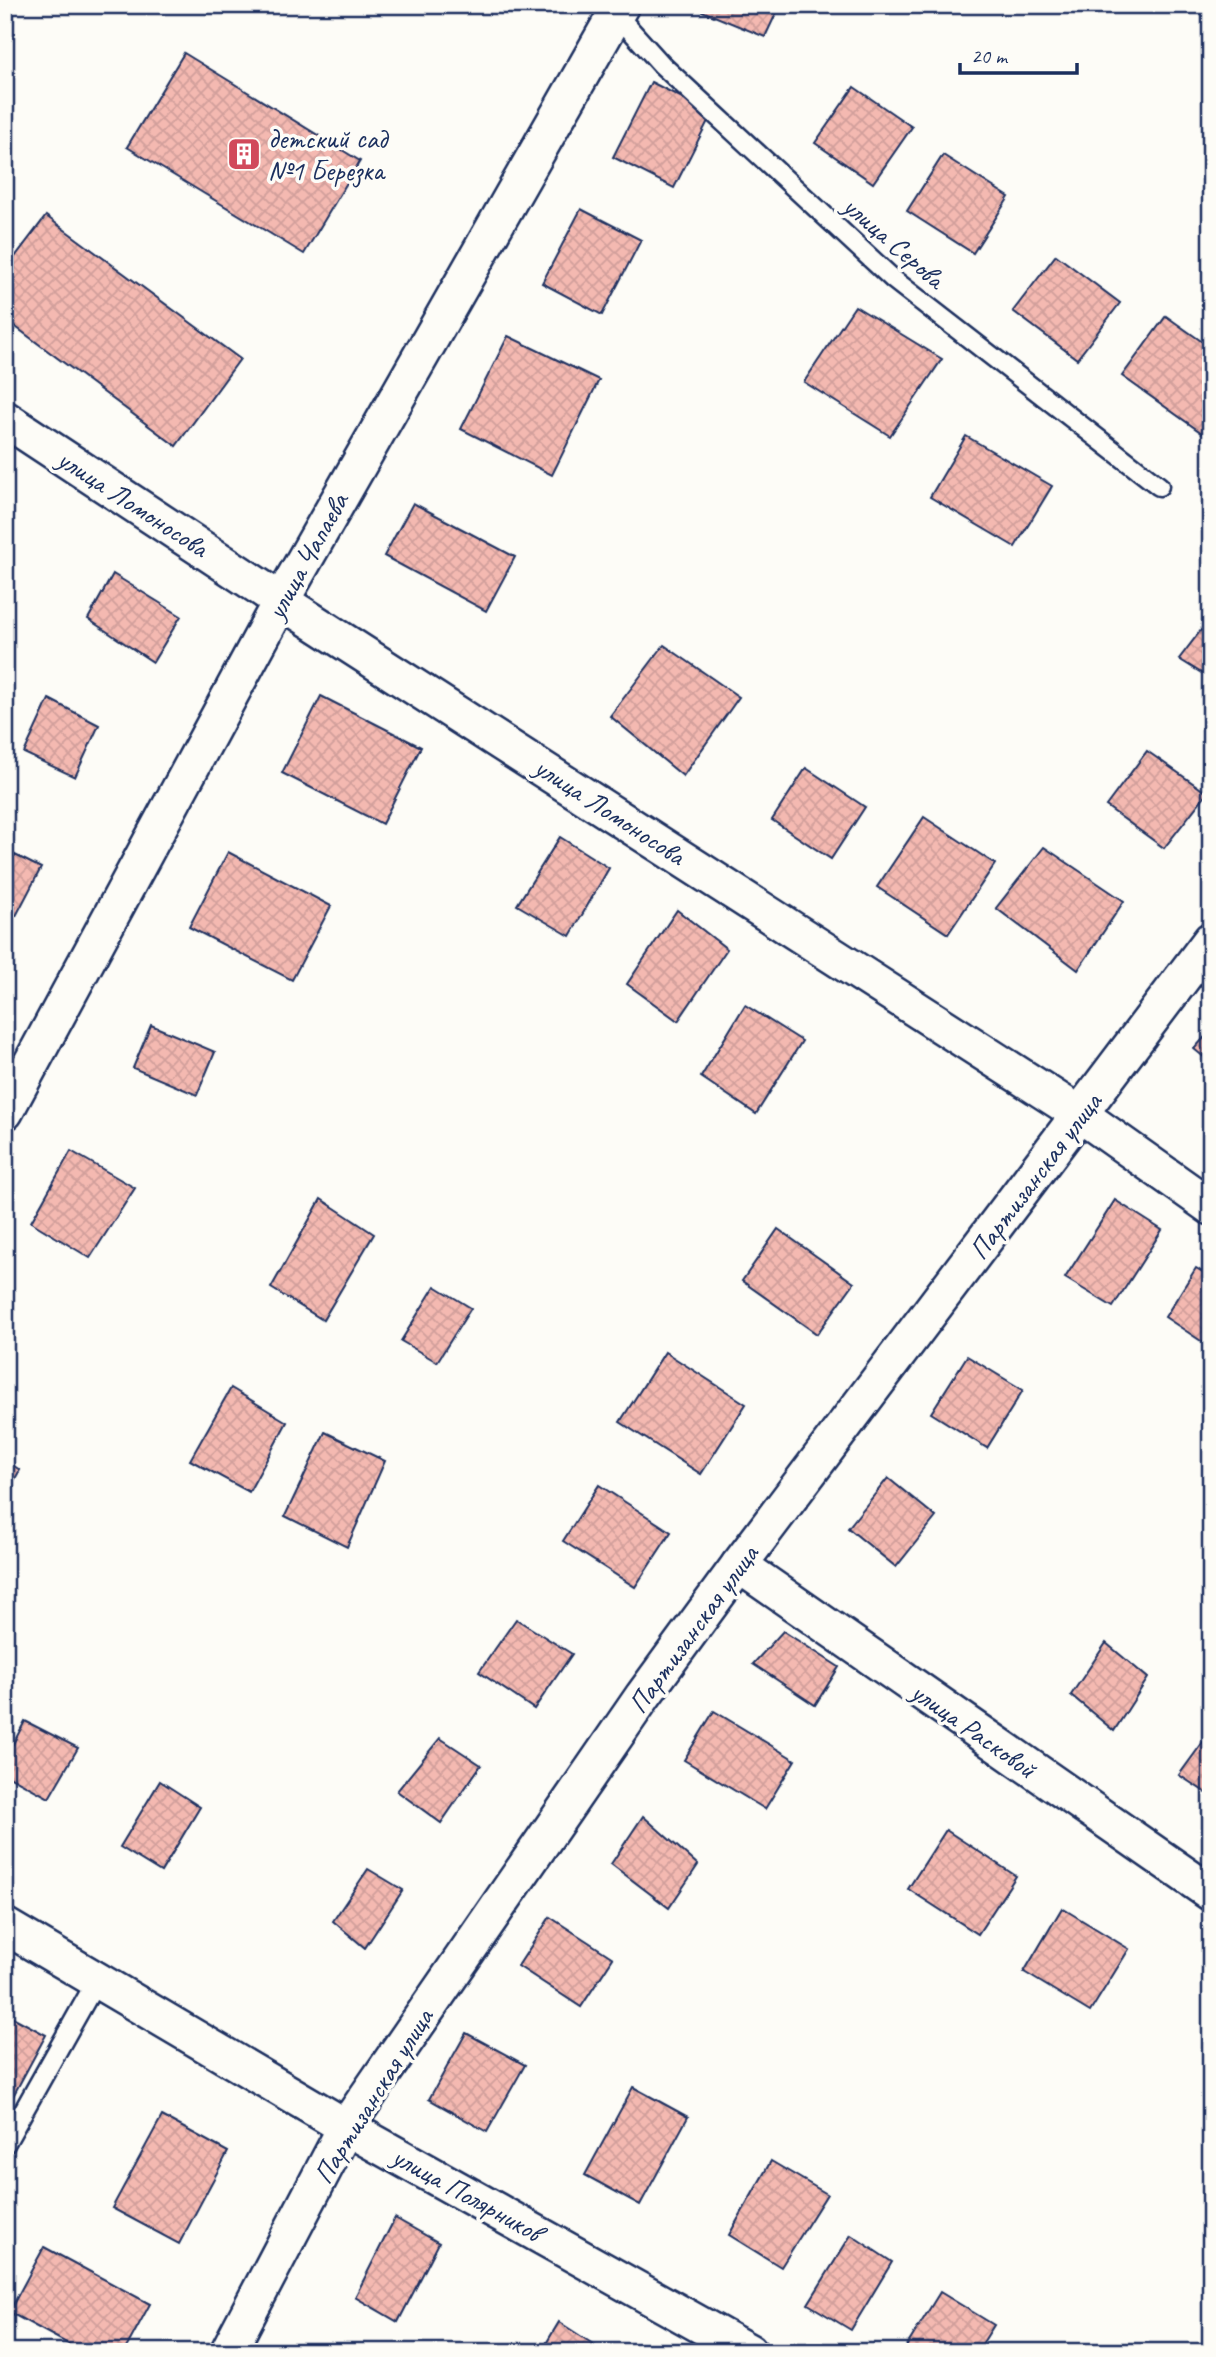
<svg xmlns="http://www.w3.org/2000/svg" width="1216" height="2357" viewBox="0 0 1216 2357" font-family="Caveat,sans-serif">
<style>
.building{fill:url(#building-cross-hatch);stroke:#1b2f5e;stroke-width:2}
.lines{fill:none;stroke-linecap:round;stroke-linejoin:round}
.service-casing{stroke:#1b2f5e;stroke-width:23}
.minor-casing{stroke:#1b2f5e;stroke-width:40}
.service{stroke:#fdfcf7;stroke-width:18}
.minor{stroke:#fdfcf7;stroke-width:35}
.labels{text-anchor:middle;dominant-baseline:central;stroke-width:7;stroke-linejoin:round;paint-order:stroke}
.poi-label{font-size:28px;fill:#1b2f5e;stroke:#fdfcf7;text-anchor:start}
.street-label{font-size:28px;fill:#1b2f5e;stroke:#fdfcf7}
</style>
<defs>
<pattern id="building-cross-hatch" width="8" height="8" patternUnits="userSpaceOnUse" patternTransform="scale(1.75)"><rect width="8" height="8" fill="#f4b9b1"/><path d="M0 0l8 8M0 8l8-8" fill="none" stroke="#d19f9b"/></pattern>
</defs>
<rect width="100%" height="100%" fill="#fdfcf7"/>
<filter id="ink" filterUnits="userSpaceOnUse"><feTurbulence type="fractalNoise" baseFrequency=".0143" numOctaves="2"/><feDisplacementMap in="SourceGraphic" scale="14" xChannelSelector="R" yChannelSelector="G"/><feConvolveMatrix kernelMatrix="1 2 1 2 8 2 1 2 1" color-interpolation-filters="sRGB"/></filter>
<g filter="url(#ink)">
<g class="building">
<polygon points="705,5 780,5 765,37 702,11"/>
<polygon points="184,53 360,161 304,254 127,147"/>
<polygon points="651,82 712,113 674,188 613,157"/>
<polygon points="854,87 912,127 873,183 815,143"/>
<polygon points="943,155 1009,197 973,253 907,211"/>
<polygon points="581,209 641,240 602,315 542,283"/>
<polygon points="46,216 240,359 176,446 5,319 5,270"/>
<polygon points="1056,255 1120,303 1077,359 1013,311"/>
<polygon points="855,306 942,359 890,436 804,382"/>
<polygon points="1166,316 1211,348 1211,421 1202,433 1122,376"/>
<polygon points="508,336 599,380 552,475 461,429"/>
<polygon points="966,436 1052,486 1015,547 930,497"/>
<polygon points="413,503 515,557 486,611 384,556"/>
<polygon points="113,574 181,616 153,662 88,619"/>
<polygon points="1211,617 1211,679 1179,659"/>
<polygon points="664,645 739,697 683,776 610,716"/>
<polygon points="321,696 421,747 382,824 282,773"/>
<polygon points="49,699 99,725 75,777 24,753"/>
<polygon points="1147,751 1207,793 1164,848 1106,806"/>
<polygon points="806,768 865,807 831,859 772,820"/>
<polygon points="924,817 995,864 948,934 877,887"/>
<polygon points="560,837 609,868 570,936 517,905"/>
<polygon points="1044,847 1124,901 1078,970 996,908"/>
<polygon points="5,850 41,868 16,916 5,911"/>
<polygon points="228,852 331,906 292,980 189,927"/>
<polygon points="677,910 727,949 678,1021 627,984"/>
<polygon points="745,1005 802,1041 756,1114 701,1077"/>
<polygon points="151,1025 215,1052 197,1095 133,1068"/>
<polygon points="1211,1030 1211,1063 1194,1049"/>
<polygon points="71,1151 135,1188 90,1258 31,1222"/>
<polygon points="321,1199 374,1234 323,1320 271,1288"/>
<polygon points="1115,1200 1162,1230 1113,1307 1065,1278"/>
<polygon points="778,1229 854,1283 817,1334 742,1281"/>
<polygon points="1196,1268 1211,1277 1210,1347 1165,1317"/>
<polygon points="435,1286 471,1308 437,1362 401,1341"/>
<polygon points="665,1352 746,1404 701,1474 620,1422"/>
<polygon points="967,1356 1023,1390 987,1448 931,1413"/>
<polygon points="231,1388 287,1422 249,1492 190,1460"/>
<polygon points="325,1432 385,1461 347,1547 285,1516"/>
<polygon points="5,1460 20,1470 5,1496"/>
<polygon points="888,1478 936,1517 896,1567 848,1528"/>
<polygon points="599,1485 671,1532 635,1587 563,1541"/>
<polygon points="516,1619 572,1654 534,1709 479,1672"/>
<polygon points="783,1631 839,1667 815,1705 753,1664"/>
<polygon points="1106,1643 1148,1678 1114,1731 1071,1695"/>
<polygon points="714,1711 795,1760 765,1809 684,1760"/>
<polygon points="25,1721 78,1748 49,1798 5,1774 5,1759"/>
<polygon points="1211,1731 1211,1791 1208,1794 1179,1775"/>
<polygon points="440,1738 481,1765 441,1823 397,1791"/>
<polygon points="160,1781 200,1807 161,1872 120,1847"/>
<polygon points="643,1816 698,1865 669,1908 611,1864"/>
<polygon points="946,1830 1016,1876 978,1934 908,1889"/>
<polygon points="368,1869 403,1890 365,1948 333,1921"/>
<polygon points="1062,1908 1129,1949 1090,2012 1024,1972"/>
<polygon points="550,1917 613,1958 581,2007 518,1966"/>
<polygon points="5,2013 46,2035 5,2111"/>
<polygon points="466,2033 525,2065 487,2132 429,2099"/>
<polygon points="633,2087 688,2117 640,2205 585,2175"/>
<polygon points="162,2116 228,2152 179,2244 112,2208"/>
<polygon points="771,2161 827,2194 781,2267 729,2235"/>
<polygon points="395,2218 439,2243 398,2322 355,2297"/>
<polygon points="851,2235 892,2262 851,2330 808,2304"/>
<polygon points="44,2247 150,2304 124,2352 83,2352 9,2312"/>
<polygon points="940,2292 994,2325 977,2352 903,2352"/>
<polygon points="559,2322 596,2346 593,2352 541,2352"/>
</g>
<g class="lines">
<g class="service-casing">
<g id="service">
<polyline points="616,14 662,65 894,280 1159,486"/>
<polyline points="5,2144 97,1980"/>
</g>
</g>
<g class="minor-casing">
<g id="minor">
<polyline points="5,419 281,601 1081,1115 1211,1207"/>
<polyline points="5,1112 281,601 621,5"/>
<polyline points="739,1565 1211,1893"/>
<polyline points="5,1926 346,2127 749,2352"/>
<polyline points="228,2352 346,2127 643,1696 739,1565 1211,940"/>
</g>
</g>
<use href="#service" class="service"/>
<use href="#minor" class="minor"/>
</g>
</g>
<defs>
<g id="building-square" transform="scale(1.75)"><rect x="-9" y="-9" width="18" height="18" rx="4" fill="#d1495b" stroke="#fdfcf7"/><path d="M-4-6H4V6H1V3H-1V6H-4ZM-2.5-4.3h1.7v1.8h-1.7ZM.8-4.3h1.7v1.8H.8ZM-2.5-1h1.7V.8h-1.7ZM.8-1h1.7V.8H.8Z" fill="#fff"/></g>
</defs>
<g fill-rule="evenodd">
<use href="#building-square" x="244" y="154"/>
</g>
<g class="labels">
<g class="poi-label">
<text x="268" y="138">детский сад<tspan x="268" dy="32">№1 Березка</tspan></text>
</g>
<g class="street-label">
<text transform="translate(894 242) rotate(41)">улица Серова</text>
<text transform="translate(133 503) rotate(33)">улица Ломоносова</text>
<text transform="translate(307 556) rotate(-61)">улица Чапаева</text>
<text transform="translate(610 811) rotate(33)">улица Ломоносова</text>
<text transform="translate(1035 1176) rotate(-53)">Партизанская улица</text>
<text transform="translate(693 1629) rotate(-54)">Партизанская улица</text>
<text transform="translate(974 1730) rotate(35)">улица Расковой</text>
<text transform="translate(373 2096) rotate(-58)">Партизанская улица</text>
<text transform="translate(467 2194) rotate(29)">улица Полярников</text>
</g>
</g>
<rect width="1216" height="2357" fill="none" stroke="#fdfcf7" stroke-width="28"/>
<rect x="14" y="14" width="1188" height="2329" fill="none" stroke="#1b2f5e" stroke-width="2.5" filter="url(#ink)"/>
<path d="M960 63v10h117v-10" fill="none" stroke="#1b2f5e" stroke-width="3.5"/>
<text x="971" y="63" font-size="21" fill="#1b2f5e" stroke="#fdfcf7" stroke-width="5" paint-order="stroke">20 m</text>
</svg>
